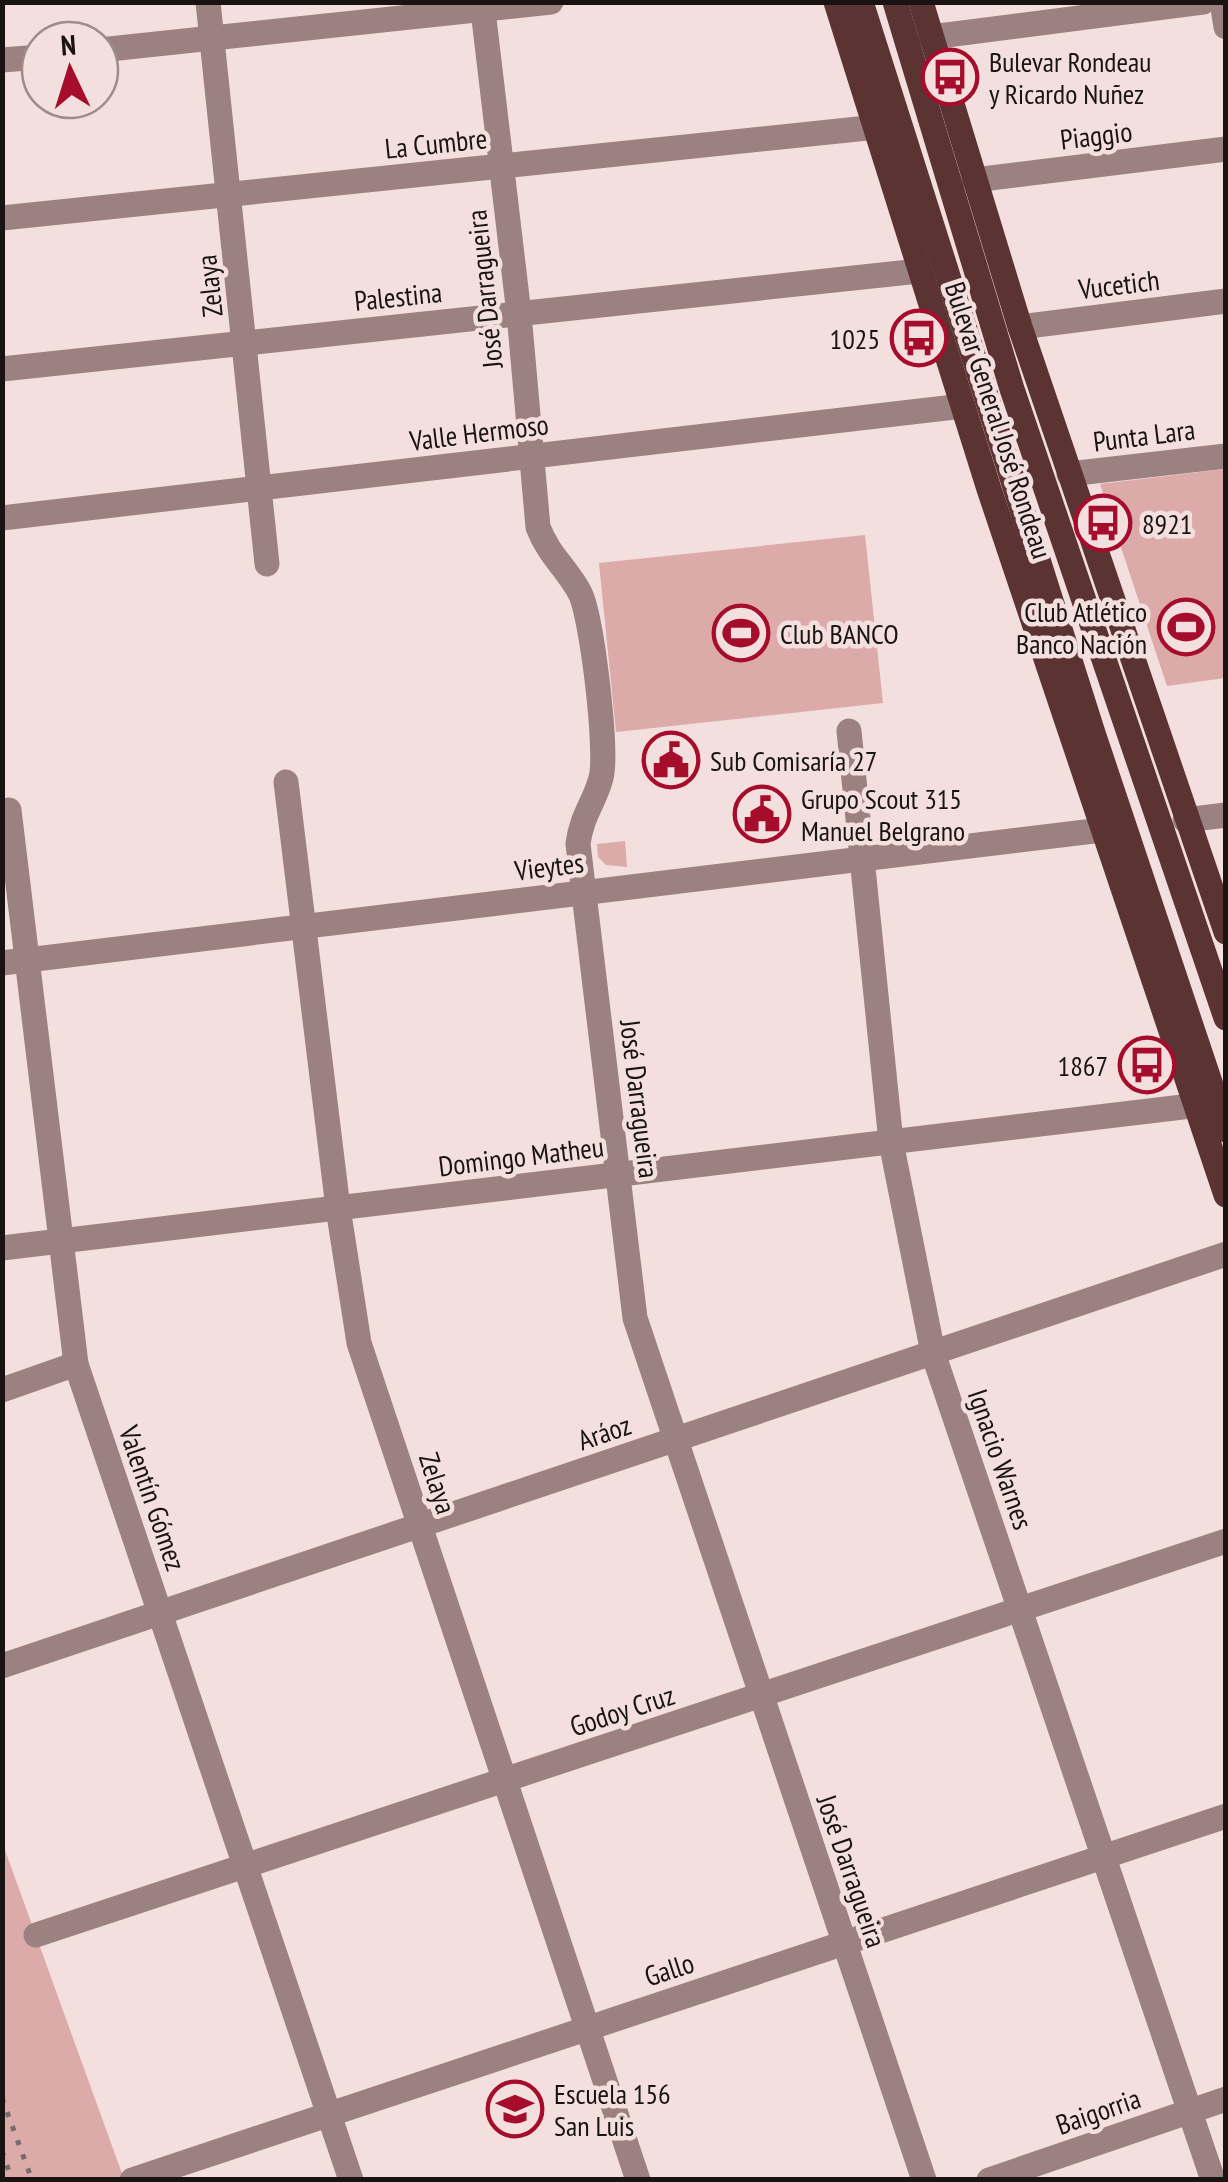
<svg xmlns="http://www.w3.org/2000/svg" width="1228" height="2182" viewBox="0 0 1228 2182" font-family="'PT Sans Narrow',sans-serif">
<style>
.green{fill:#dbaaa9}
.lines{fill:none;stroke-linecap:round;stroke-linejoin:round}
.minor{stroke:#9b8281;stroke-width:25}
.major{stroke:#5c3333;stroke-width:25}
.rail{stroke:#786c6b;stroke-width:5;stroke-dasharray:5 10;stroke-linecap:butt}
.labels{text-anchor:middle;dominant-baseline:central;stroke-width:9;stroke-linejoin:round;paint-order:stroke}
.poi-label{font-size:28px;fill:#191312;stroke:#f3dfde;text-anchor:start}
.street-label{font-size:28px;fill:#191312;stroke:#f3dfde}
</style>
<rect width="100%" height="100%" fill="#f3dfde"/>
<g class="green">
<polygon points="1225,469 1225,678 1167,686 1100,484"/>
<polygon points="865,535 883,703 616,732 599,563"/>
<polygon points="625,841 627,867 606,865 598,857 597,844"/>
<polygon points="2,1842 124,2179 3,2179"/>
</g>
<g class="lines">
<g class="minor">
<polyline points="208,2 267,564"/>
<path d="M482,2L519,314L538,527C549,556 567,568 580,593C592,617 608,752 601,778C594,804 582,814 578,844L635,1318L924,2180"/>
<polyline points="1222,2 1226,27"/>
<polyline points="931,37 1203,2"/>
<polyline points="100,50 551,2"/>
<polyline points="2,60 40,57"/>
<polyline points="974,180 1226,149"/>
<polyline points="2,218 877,127"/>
<polyline points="1020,327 1226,301"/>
<polyline points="2,369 919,271"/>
<polyline points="1069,474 1226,456"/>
<polyline points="2,518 963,406"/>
<polyline points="849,731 891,1142 933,1353 1213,2180"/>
<polyline points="286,782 338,1208 359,1343 638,2180"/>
<polyline points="9,810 76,1364 351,2180"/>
<polyline points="1185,820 1226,815"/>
<polyline points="2,963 1102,830"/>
<polyline points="2,1248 1216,1103"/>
<polyline points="2,1390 76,1364"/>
<polyline points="2,1666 1226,1254"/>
<polyline points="36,1935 1226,1541"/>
<polyline points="132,2180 1226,1816"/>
<polyline points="989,2180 1226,2099"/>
</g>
<g class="major">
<polyline points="836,2 989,489 1226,1195"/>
<polyline points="861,2 1093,733 1226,1130"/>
<polyline points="895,2 1012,389 1226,1018"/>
<polyline points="921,2 1020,327 1226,932"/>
</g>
<g class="rail">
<polyline points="2,2098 32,2180"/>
<polyline points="2,2151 12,2180"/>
</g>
</g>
<defs>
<g id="bus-ring" transform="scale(2.875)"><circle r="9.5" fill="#f3dfde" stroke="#a60d2c" stroke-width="1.5"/><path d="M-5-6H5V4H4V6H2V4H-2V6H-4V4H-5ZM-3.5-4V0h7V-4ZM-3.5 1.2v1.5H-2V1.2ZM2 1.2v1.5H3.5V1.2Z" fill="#a60d2c"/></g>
<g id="stadium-ring" transform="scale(2.875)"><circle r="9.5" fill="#f3dfde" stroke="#a60d2c" stroke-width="1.5"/><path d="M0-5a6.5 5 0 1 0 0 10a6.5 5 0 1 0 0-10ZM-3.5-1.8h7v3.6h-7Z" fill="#a60d2c"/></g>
<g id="civic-ring" transform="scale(2.875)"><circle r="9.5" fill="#f3dfde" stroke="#a60d2c" stroke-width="1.5"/><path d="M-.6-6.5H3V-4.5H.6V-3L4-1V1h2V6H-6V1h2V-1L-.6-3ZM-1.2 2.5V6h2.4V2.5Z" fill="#a60d2c"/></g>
<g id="school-ring" transform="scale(2.875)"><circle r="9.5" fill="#f3dfde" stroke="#a60d2c" stroke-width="1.5"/><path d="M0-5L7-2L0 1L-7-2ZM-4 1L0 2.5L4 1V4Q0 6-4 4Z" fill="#a60d2c"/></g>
</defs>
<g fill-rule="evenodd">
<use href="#bus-ring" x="950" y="77"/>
<use href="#bus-ring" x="919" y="338"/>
<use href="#bus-ring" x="1103" y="523"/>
<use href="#stadium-ring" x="1186" y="627"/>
<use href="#stadium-ring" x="741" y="633"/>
<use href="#civic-ring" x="671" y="760"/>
<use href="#civic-ring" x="762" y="814"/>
<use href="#bus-ring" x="1147" y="1065"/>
<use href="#school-ring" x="515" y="2109"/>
</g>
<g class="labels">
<g class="poi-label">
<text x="989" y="61">Bulevar Rondeau<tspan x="989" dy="32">y Ricardo Nuñez</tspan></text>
<text x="880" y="338" text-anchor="end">1025</text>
<text x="1142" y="523">8921</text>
<text x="1147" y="611" text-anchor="end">Club Atlético<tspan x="1147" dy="32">Banco Nación</tspan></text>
<text x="780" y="633">Club BANCO</text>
<text x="710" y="760">Sub Comisaría 27</text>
<text x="801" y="798">Grupo Scout 315<tspan x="801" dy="32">Manuel Belgrano</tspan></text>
<text x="1108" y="1065" text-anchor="end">1867</text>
<text x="554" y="2093">Escuela 156<tspan x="554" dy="32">San Luis</tspan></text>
</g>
<g class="street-label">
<text transform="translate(1096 135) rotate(-7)">Piaggio</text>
<text transform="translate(436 143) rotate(-6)">La Cumbre</text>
<text transform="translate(1119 284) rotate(-7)">Vucetich</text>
<text transform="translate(209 286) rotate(-96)">Zelaya</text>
<text transform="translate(484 289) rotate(-96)">José Darragueira</text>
<text transform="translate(398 296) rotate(-6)">Palestina</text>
<text transform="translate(999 420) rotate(72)">Bulevar General José Rondeau</text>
<text transform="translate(479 432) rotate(-7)">Valle Hermoso</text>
<text transform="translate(1144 435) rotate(-7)">Punta Lara</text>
<text transform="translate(549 866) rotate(-7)">Vieytes</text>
<text transform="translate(640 1099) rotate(83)">José Darragueira</text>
<text transform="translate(521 1156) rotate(-7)">Domingo Matheu</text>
<text transform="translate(604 1432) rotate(-19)">Aráoz</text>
<text transform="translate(1001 1459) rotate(71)">Ignacio Warnes</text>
<text transform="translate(438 1483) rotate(72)">Zelaya</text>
<text transform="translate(153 1498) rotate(71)">Valentín Gómez</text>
<text transform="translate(622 1710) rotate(-18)">Godoy Cruz</text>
<text transform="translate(852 1871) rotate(71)">José Darragueira</text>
<text transform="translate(669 1969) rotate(-18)">Gallo</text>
<text transform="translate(1098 2111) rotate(-19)">Baigorria</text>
</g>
</g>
<rect width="1228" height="2182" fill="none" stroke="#191312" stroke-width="10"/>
<g transform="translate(70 70) rotate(356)"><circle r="48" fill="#f3dfde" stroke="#9c8d8c" stroke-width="2.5"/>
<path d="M0-8L18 38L0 25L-18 38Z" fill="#a60d2c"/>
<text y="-15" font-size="28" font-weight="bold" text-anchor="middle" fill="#191312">N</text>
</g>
</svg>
